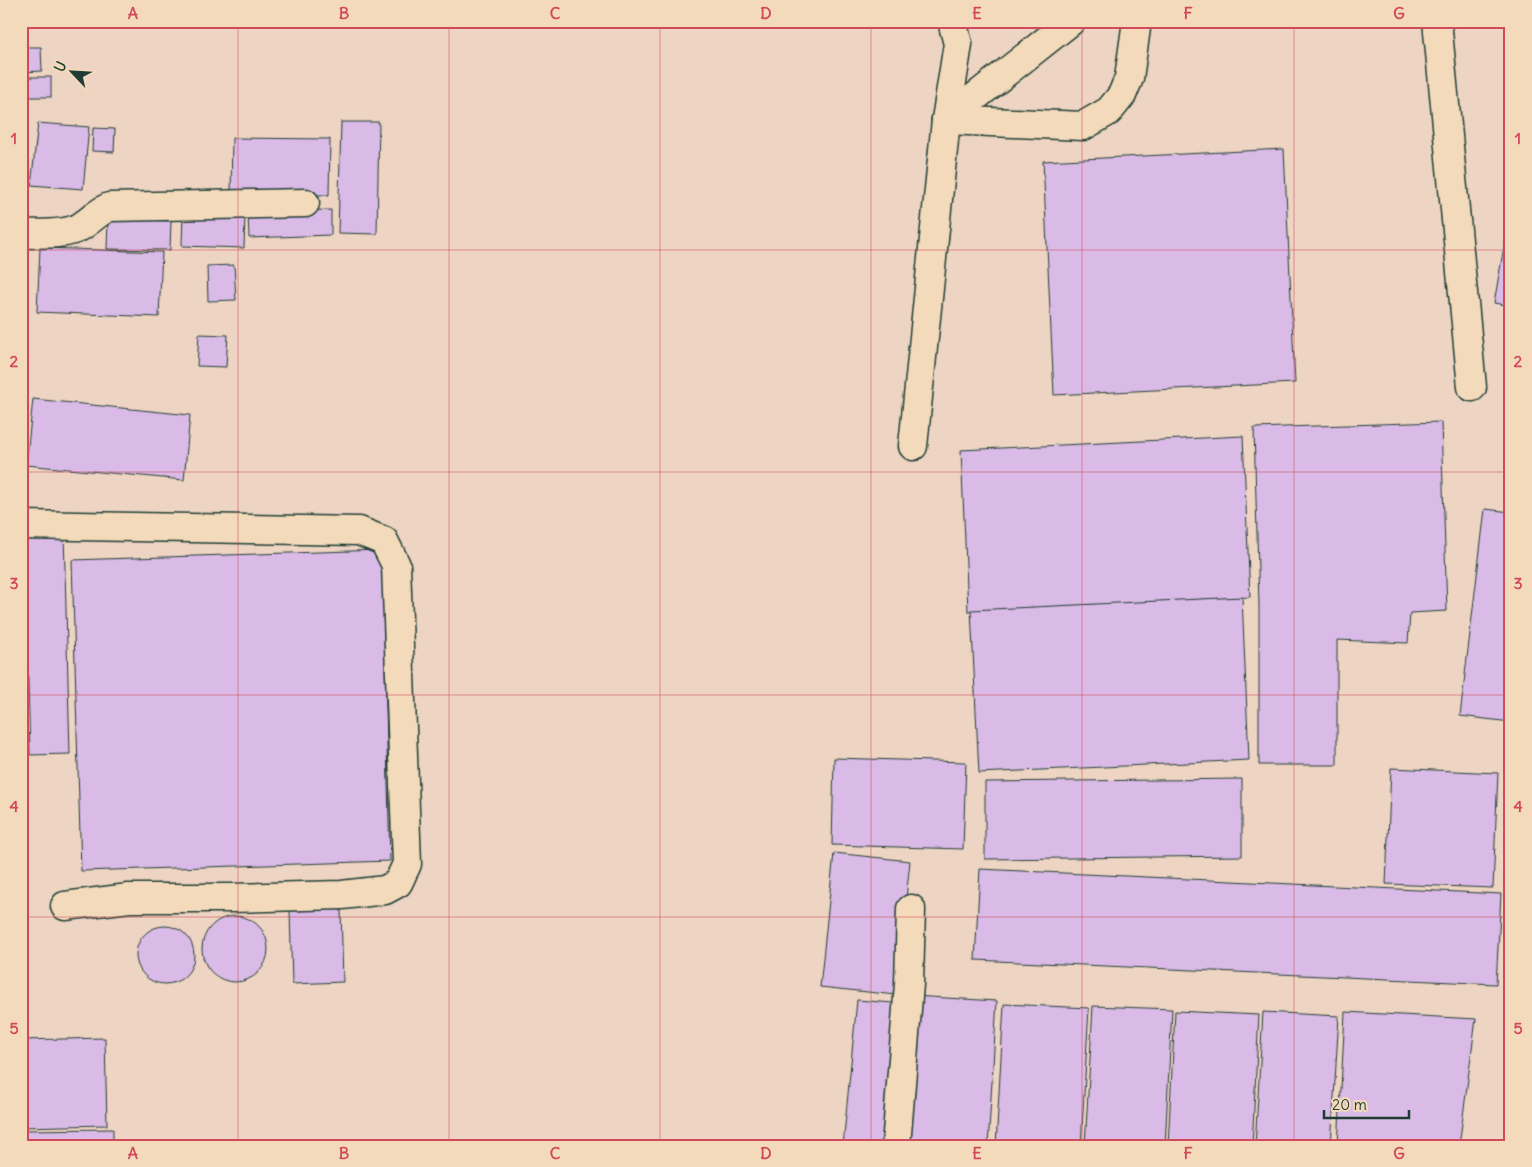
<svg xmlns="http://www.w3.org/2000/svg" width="1532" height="1167" viewBox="0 0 1532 1167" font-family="Delius,sans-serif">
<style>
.building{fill:#dabae6;stroke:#1f3d34}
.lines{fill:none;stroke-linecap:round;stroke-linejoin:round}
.minor-casing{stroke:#1f3d34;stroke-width:31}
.minor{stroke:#f3daba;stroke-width:28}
.grid{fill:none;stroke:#d1495b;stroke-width:1;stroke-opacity:0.55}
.neatline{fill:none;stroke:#d1495b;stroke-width:2}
.grid-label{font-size:16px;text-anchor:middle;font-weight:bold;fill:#d1495b}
</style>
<rect width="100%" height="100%" fill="#eed4c3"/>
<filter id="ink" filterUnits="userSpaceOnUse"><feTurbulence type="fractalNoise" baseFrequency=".02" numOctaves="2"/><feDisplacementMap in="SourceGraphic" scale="10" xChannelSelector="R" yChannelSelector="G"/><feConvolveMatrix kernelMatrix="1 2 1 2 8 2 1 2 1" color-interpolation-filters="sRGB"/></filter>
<g filter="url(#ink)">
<g class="building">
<polygon points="21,47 41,47 42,71 21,72"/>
<rect x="24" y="77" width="27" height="20"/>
<polygon points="341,122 379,122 377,234 338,233"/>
<polygon points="38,123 89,127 83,189 31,185"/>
<polygon points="93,128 115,129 114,152 92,151"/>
<polygon points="21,137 25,137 28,193 21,193"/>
<polygon points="232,138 330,139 329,195 231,194"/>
<polygon points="1284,149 1295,383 1054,395 1043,161"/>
<polygon points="1511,207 1511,306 1494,303"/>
<polygon points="331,210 331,235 249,238 248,212"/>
<polygon points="183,212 245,214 244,248 182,246"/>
<polygon points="108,219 171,221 170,250 107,249"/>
<polygon points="40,248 162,252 159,317 37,312"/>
<polygon points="234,265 236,300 208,301 207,266"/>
<polygon points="199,334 228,335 226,367 197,366"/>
<polygon points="33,399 190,415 184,480 26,465"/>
<polygon points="1441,422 1447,611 1410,613 1408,643 1337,640 1337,765 1259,765 1259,606 1254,428"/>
<polygon points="1243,436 1250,597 968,611 961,450"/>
<polygon points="1485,509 1511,512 1511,722 1460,716"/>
<polygon points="21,531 23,531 25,886 21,886"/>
<polygon points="64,534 70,754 30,755 24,535"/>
<polygon points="382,550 390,861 81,871 72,560"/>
<polygon points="1242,597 1249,760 979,773 971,610"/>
<polygon points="834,758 966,762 963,849 832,845"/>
<polygon points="1391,768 1498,773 1493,888 1386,884"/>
<polygon points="1242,779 1242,856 985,859 985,782"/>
<polygon points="834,853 910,861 896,995 820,987"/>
<polygon points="980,869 1501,894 1496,984 975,960"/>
<polygon points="21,895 26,895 28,943 21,943"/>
<polygon points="341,909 343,982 292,984 290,911"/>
<circle cx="235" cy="949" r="33"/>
<circle cx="165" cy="955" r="29"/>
<polygon points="913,996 997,1001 988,1146 904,1146"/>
<polygon points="857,1000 905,1004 892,1146 843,1146"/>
<polygon points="1004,1004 1089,1008 1081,1146 996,1146"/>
<polygon points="1093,1006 1172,1009 1165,1146 1085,1146"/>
<polygon points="1175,1011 1259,1015 1252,1146 1168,1146"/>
<polygon points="1263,1012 1339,1016 1331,1146 1255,1146"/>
<polygon points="1345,1012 1476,1019 1459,1146 1338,1146"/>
<polygon points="105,1038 107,1125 21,1127 21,1040"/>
<polygon points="113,1129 113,1146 21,1146 21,1130"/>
</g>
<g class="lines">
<g class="minor-casing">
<g id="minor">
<polyline points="1437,21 1472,387"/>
<polyline points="946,120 1083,126 1109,111 1122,95 1129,78 1137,21"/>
<polyline points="946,120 1071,21"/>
<path d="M21,234C38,233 65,236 80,227C90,221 98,212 109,207L305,203"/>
<polyline points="913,446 946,120 958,44 952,21"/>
<polyline points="21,525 359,531 384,541 396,565 407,864 398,883 385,890 342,895 230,898 129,898 65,906"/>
<polyline points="896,1146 909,984 911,909"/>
</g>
</g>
<use href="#minor" class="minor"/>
</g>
</g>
<path class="grid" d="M238,21V1146M449,21V1146M660,21V1146M871,21V1146M1082,21V1146M1294,21V1146M21,250H1511M21,472H1511M21,695H1511M21,917H1511"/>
<rect width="1532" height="1167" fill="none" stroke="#f3daba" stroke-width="55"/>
<g transform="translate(72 72) rotate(295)" stroke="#f3daba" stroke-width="4" paint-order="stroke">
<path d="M0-4L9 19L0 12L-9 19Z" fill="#1f3d34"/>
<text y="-8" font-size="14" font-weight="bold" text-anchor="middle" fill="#1f3d34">U</text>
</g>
<path d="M1324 1110v8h85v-8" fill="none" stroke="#1f3d34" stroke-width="2.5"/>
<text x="1332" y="1110" font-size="15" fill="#1f3d34" stroke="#f3daba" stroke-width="4" paint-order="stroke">20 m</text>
<rect x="28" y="28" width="1476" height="1112" class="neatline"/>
<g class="grid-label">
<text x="133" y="19">A</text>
<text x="344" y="19">B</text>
<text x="555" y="19">C</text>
<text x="766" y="19">D</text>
<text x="977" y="19">E</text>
<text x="1188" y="19">F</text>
<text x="1399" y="19">G</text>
<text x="14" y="144">1</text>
<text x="1518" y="144">1</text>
<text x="14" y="367">2</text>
<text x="1518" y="367">2</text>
<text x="14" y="589">3</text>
<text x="1518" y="589">3</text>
<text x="14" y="812">4</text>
<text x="1518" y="812">4</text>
<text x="14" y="1034">5</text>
<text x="1518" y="1034">5</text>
<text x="133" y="1159">A</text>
<text x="344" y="1159">B</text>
<text x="555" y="1159">C</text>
<text x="766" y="1159">D</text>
<text x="977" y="1159">E</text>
<text x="1188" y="1159">F</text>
<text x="1399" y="1159">G</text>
</g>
</svg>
